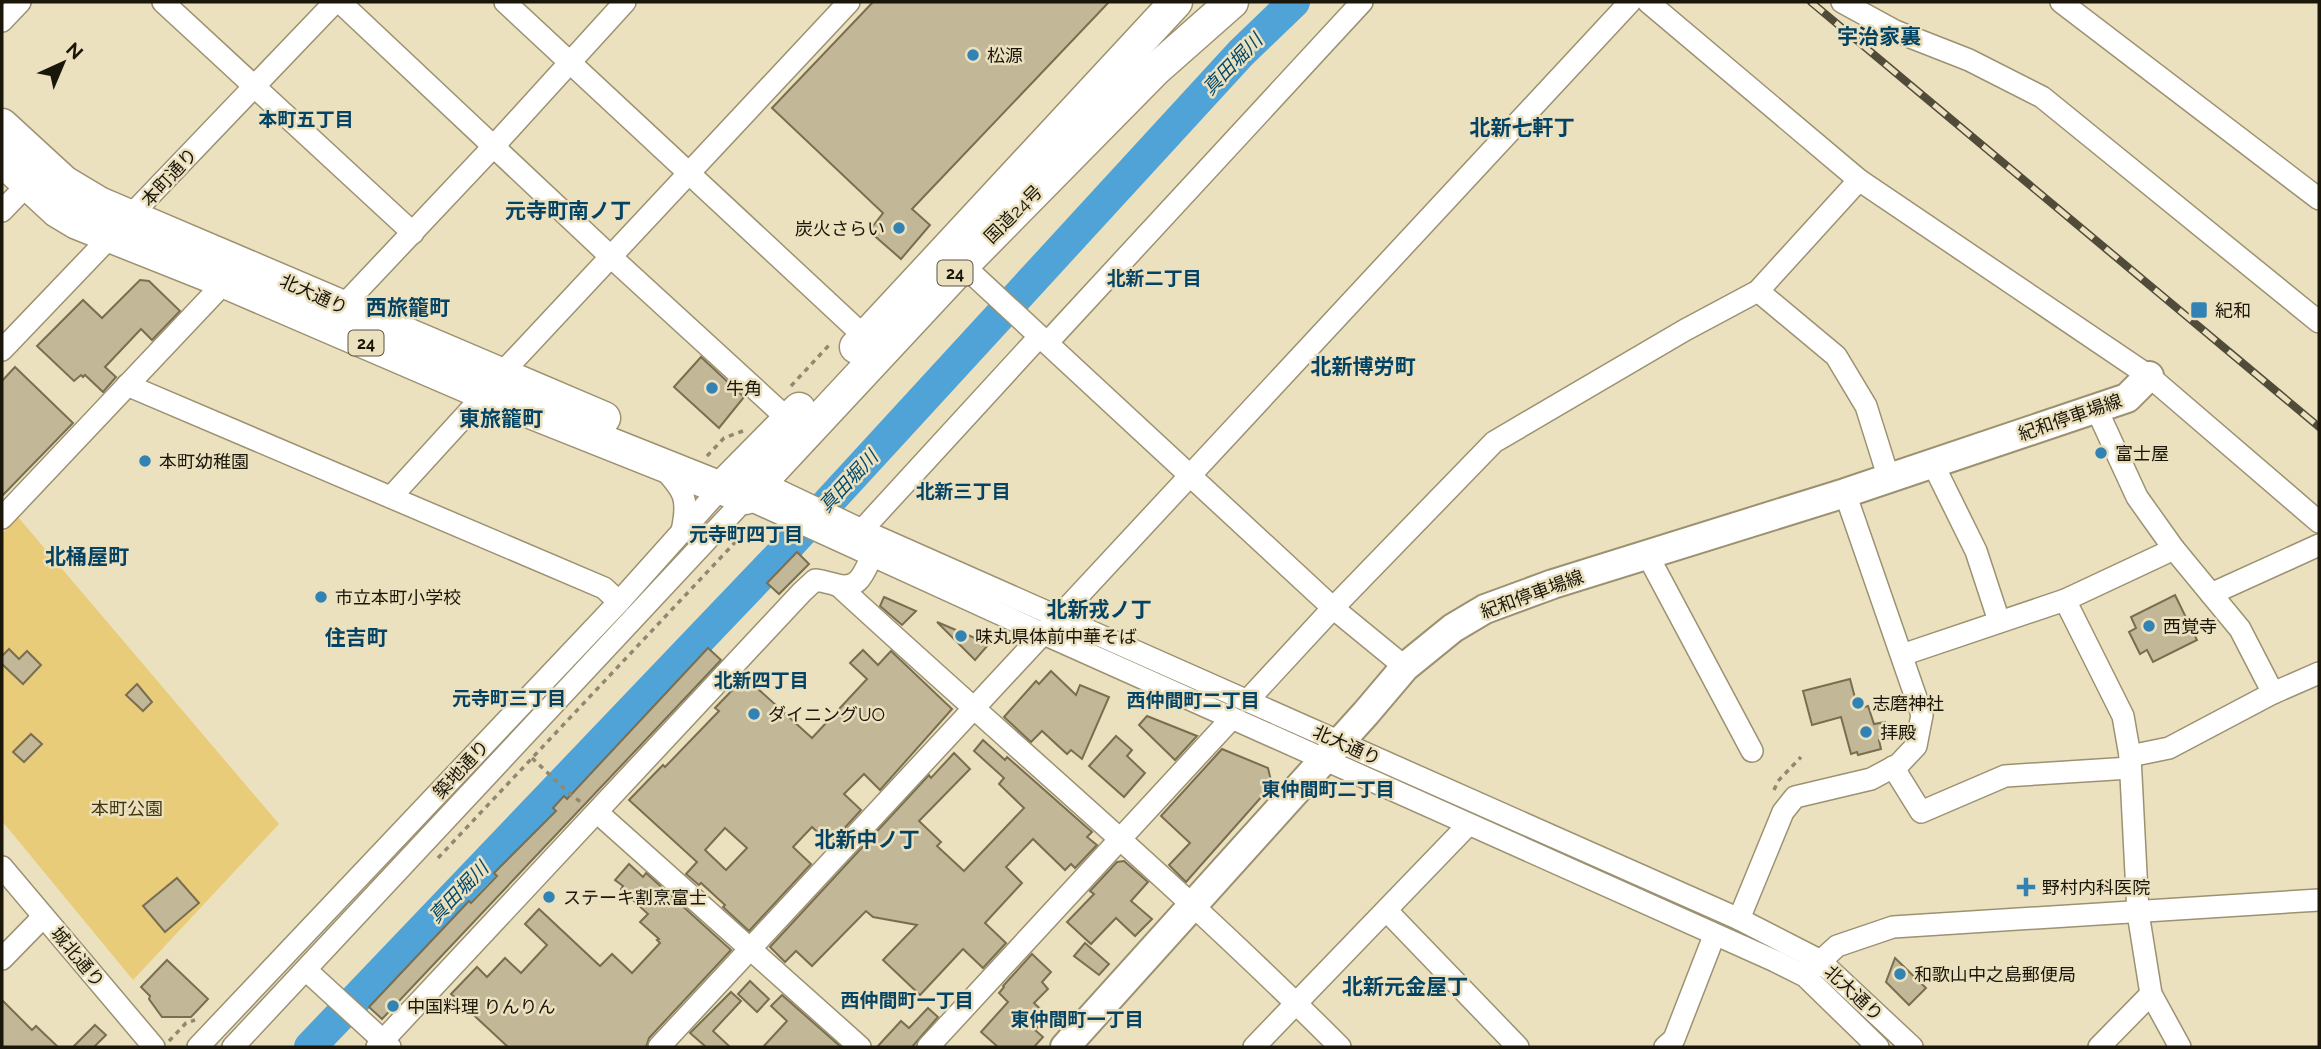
<svg xmlns="http://www.w3.org/2000/svg" width="2321" height="1049" viewBox="0 0 2321 1049" font-family="Raleway,'Noto Sans JP',sans-serif">
<style>
.green{fill:#e9cc79}
.lines{fill:none;stroke-linecap:round;stroke-linejoin:round}
.river{stroke:#4fa3d7;stroke-width:32}
.building{fill:#c2b797;stroke:#796e50;stroke-width:2;fill-rule:evenodd}
.minor-casing{stroke:#9c9171;stroke-width:24}
.major-casing{stroke:#9c9171;stroke-width:32}
.highway-casing{stroke:#9c9171;stroke-width:35}
.path{stroke:#908870;stroke-width:3.5;stroke-dasharray:5 5;stroke-linecap:butt}
.minor{stroke:#fff;stroke-width:21}
.major{stroke:#fff;stroke-width:28}
.highway{stroke:#fff;stroke-width:32}
.rail-casing{stroke:#514b3a;stroke-width:8}
.rail{stroke:#ece1bf;stroke-width:5;stroke-dasharray:16;stroke-linecap:butt}
.poi-dot{fill:#3283b4;stroke:#ece1bf;stroke-width:2.5}
.labels{text-anchor:middle;dominant-baseline:central;stroke-width:5;stroke-linejoin:round;paint-order:stroke}
.shield{fill:#ece1bf;stroke:#595340;stroke-width:2}
.shield-label{font-size:16px;font-weight:bold;fill:#1a160a}
.poi-label{font-size:18px;fill:#1a160a;stroke:#ece1bf;text-anchor:start}
.street-label{font-size:18px;fill:#1a160a;stroke:#ece1bf}
.park-label{font-size:18px;fill:#41350f;stroke:#ece1bf}
.water-label{font-size:19px;font-style:italic;fill:#03496c;stroke:#ece1bf}
.neighbourhood-label{font-size:19px;font-weight:bold;fill:#044363;stroke:#ece1bf}
.quarter-label{font-size:21px;font-weight:bold;fill:#044363;stroke:#ece1bf}
</style>
<rect width="100%" height="100%" fill="#ece1bf"/>
<polygon class="green" points="18,517 279,824 133,980 2,821 2,534"/>
<g class="lines">
<polyline class="river" points="310,1047 780,555 1241,53 1294,2"/>
</g>
<g class="building">
<polygon points="873,2 1109,2 912,209 930,225 901,259 869,231 883,213 772,108"/>
<polygon points="140,280 149,281 180,311 152,340 141,329 105,367 116,377 103,392 85,375 83,377 81,375 74,381 37,346 83,300 102,318"/>
<polygon points="701,357 744,397 719,428 674,387"/>
<polygon points="15,367 73,423 2,496 2,381"/>
<polygon points="797,552 809,564 779,594 767,583"/>
<polygon points="2175,595 2197,640 2153,662 2147,650 2140,654 2129,632 2136,628 2131,617"/>
<polygon points="884,597 916,611 902,625 880,606"/>
<polygon points="937,622 989,644 975,660"/>
<polygon points="708,648 721,660 382,1019 369,1007 469,901 471,903 497,876 494,873 556,811 553,808 564,796 567,799"/>
<polygon points="9,649 19,659 27,651 41,665 23,684 2,664 2,656"/>
<path d="M863,650L878,665L891,651L952,709L880,790L864,774L844,794L861,810L830,844L812,827L793,847L811,864L749,931L723,907L725,905L701,883L699,885L686,874L697,862L629,800L663,765L665,767L719,711L715,708L745,677L812,738L867,679L850,663ZM725,828L747,848L726,870L705,850Z"/>
<polygon points="1051,671 1076,695 1080,685 1109,697 1082,759 1071,750 1067,754 1042,731 1031,742 1004,717 1036,681 1039,684"/>
<polygon points="1850,679 1858,709 1868,706 1874,724 1885,722 1889,738 1879,740 1881,749 1858,755 1857,752 1851,754 1841,717 1812,725 1803,691"/>
<polygon points="137,684 152,702 143,711 126,695"/>
<polygon points="1147,716 1197,736 1175,760 1139,725"/>
<polygon points="31,734 42,744 24,762 13,752"/>
<polygon points="1116,736 1132,750 1127,756 1145,773 1124,797 1089,766"/>
<polygon points="983,740 1005,760 1007,757 1092,832 1087,837 1097,845 1075,868 1071,864 1065,870 1033,839 1006,867 1022,883 985,923 1006,943 983,968 963,949 920,995 883,960 917,925 873,917 866,911 812,966 796,951 785,962 770,947 929,775 931,778 954,753 970,769 919,821 941,842 937,846 964,871 1024,808 999,784 1004,778 974,751"/>
<polygon points="1222,749 1268,768 1272,785 1186,882 1169,865 1190,843 1161,816"/>
<polygon points="1124,861 1148,882 1131,901 1152,919 1135,936 1116,918 1091,944 1067,922 1094,894 1090,891 1117,862"/>
<polygon points="629,864 643,877 646,873 731,950 649,1038 646,1047 508,1047 451,994 477,967 487,977 505,958 521,973 547,945 525,924 539,909 600,966 612,954 632,973 660,943 657,940 659,939 640,922 648,914 621,889 623,886 615,880"/>
<polygon points="177,878 199,903 165,932 143,906"/>
<polygon points="1085,943 1109,964 1099,975 1074,956"/>
<polygon points="1032,954 1051,972 1042,982 1048,989 1034,1003 1048,1016 1035,1030 1043,1037 1034,1047 998,1047 981,1032 1008,1002 999,993 1004,987 1003,986"/>
<polygon points="1895,958 1926,988 1909,1005 1886,982"/>
<polygon points="167,960 208,999 191,1017 162,1017 149,999 150,996 141,987"/>
<polygon points="750,981 769,999 757,1012 738,994"/>
<polygon points="731,992 741,1001 713,1031 730,1047 706,1047 690,1033"/>
<polygon points="782,995 841,1047 763,1047 787,1021 771,1006"/>
<polygon points="2,1000 32,1030 36,1026 58,1047 2,1047"/>
<polygon points="928,1008 938,1017 912,1047 877,1047 901,1021 909,1028"/>
<polygon points="95,1025 106,1035 94,1047 73,1047"/>
</g>
<g class="lines">
<g class="minor-casing">
<g id="minor">
<polyline points="163,2 413,233"/>
<polyline points="340,2 610,256 789,420"/>
<polyline points="505,2 865,337"/>
<polyline points="1648,2 1859,180 2149,376 2319,522"/>
<polyline points="1842,2 1895,31 1969,60 2042,97 2319,322"/>
<polyline points="2061,2 2319,199"/>
<polyline points="2,21 20,2"/>
<polyline points="2,211 28,184"/>
<polyline points="953,256 1333,608 1405,667"/>
<polyline points="1758,291 1836,356 1866,406 1889,479"/>
<polyline points="342,307 493,147 625,2"/>
<polyline points="1047,343 1362,2"/>
<polyline points="2,350 335,2"/>
<polyline points="501,374 849,2"/>
<polyline points="127,385 604,588 619,602"/>
<polyline points="2096,408 2137,497 2174,549"/>
<polyline points="1933,464 1976,551 1999,621"/>
<path d="M662,467C685,491 689,499 682,531"/>
<polyline points="761,482 862,530 1739,919 1819,960 1912,1047"/>
<polyline points="391,497 485,394"/>
<polyline points="2,518 225,282"/>
<polyline points="862,530 1039,337"/>
<polyline points="1648,556 1752,751"/>
<path d="M839,586C1006,740 1180,886 1340,1047"/>
<polyline points="2211,594 2319,545"/>
<polyline points="2065,600 2123,716 2130,756 2138,913 2151,994 2180,1047"/>
<polyline points="1902,655 2065,600 2174,549 2240,629 2273,693"/>
<polyline points="1248,700 1333,608 1494,442 1685,330 1758,291 1859,180"/>
<polyline points="2130,756 2169,748 2273,693 2319,673"/>
<polyline points="1893,767 1921,812 2005,776 2130,768"/>
<polyline points="598,813 860,1047"/>
<polyline points="2,867 154,1047"/>
<polyline points="1387,911 1518,1047"/>
<polyline points="1739,919 1783,812 1795,797 1871,779 1899,764 1916,746 1922,715 1845,493"/>
<polyline points="2,959 43,917"/>
<polyline points="306,970 390,1047"/>
<polyline points="1810,971 1837,946 1893,927 2319,900"/>
<polyline points="198,1047 619,602 721,488"/>
<polyline points="233,1047 746,498 1044,634 1775,961 1805,976 1878,1047"/>
<path d="M377,1047L802,592L815,580C823,581 829,583 837,585C859,591 864,572 872,556"/>
<polyline points="659,1047 1630,2"/>
<polyline points="928,1047 1232,718"/>
<polyline points="1254,1047 1468,825"/>
<polyline points="1665,1047 1674,1039 1714,936"/>
<polyline points="2099,1047 2151,994"/>
</g>
</g>
<g class="major-casing">
<polyline id="major" points="1065,1047 1366,713 1405,667 1453,628 1485,609 1553,584 1845,493 2127,398 2149,376"/>
</g>
<g class="highway-casing">
<g id="highway">
<polyline points="2,125 64,182 99,203 604,418"/>
<polyline points="2,160 57,211 77,223 225,282 485,394 746,498 963,265 1155,70 1232,2"/>
<polyline points="856,347 1176,2"/>
<polyline points="721,488 799,409"/>
</g>
</g>
<g class="path">
<polyline points="791,386 831,343"/>
<polyline points="707,456 724,438 743,431"/>
<polyline points="532,758 571,795 581,802"/>
<polyline points="1774,790 1778,781 1801,757"/>
<polyline points="438,858 742,535 761,526"/>
<polyline points="169,1041 186,1023 195,1020"/>
</g>
<use href="#minor" class="minor"/>
<use href="#major" class="major"/>
<use href="#highway" class="highway"/>
<g class="rail-casing">
<polyline id="rail" points="1811,2 2319,427"/>
</g>
<use href="#rail" class="rail"/>
</g>
<g class="poi-dot">
<circle cx="973" cy="55" r="7"/>
<circle cx="899" cy="228" r="7"/>
<rect x="2190" y="301" width="18" height="18" rx="3.5"/>
<circle cx="712" cy="388" r="7"/>
<circle cx="2101" cy="453" r="7"/>
<circle cx="145" cy="461" r="7"/>
<circle cx="321" cy="597" r="7"/>
<circle cx="2149" cy="626" r="7"/>
<circle cx="961" cy="636" r="7"/>
<circle cx="1858" cy="703" r="7"/>
<circle cx="754" cy="714" r="7"/>
<circle cx="1866" cy="732" r="7"/>
<path d="M2022.5 876.5h7v7h7v7h-7v7h-7v-7h-7v-7h7z"/>
<circle cx="549" cy="897" r="7"/>
<circle cx="1900" cy="974" r="7"/>
<circle cx="393" cy="1006" r="7"/>
</g>
<g class="labels">
<g class="shield">
<rect x="937.5" y="260.5" width="35" height="25" rx="5"/>
<rect x="348.5" y="330.5" width="35" height="25" rx="5"/>
</g>
<g class="shield-label">
<text x="955" y="273">24</text>
<text x="366" y="343">24</text>
</g>
<g class="poi-label">
<text x="987" y="55">松源</text>
<text x="885" y="228" text-anchor="end">炭火さらい</text>
<text x="2215" y="310">紀和</text>
<text x="726" y="388">牛角</text>
<text x="2115" y="453">富士屋</text>
<text x="159" y="461">本町幼稚園</text>
<text x="335" y="597">市立本町小学校</text>
<text x="2163" y="626">西覚寺</text>
<text x="975" y="636">味丸県体前中華そば</text>
<text x="1872" y="703">志磨神社</text>
<text x="768" y="714">ダイニングUO</text>
<text x="1880" y="732">拝殿</text>
<text x="2042" y="887">野村内科医院</text>
<text x="563" y="897">ステーキ割烹富士</text>
<text x="1914" y="974">和歌山中之島郵便局</text>
<text x="407" y="1006">中国料理 りんりん</text>
</g>
<g class="street-label">
<text transform="translate(169 177) rotate(-47)">本町通り</text>
<text transform="translate(1013 214) rotate(-45)">国道24号</text>
<text transform="translate(314 294) rotate(24)">北大通り</text>
<text transform="translate(2070 417) rotate(-19)">紀和停車場線</text>
<text transform="translate(1532 594) rotate(-20)">紀和停車場線</text>
<text transform="translate(1347 745) rotate(24)">北大通り</text>
<text transform="translate(461 769) rotate(-47)">築地通り</text>
<text transform="translate(78 957) rotate(50)">城北通り</text>
<text transform="translate(1854 993) rotate(43)">北大通り</text>
</g>
<g class="park-label">
<text x="127" y="808">本町公園</text>
</g>
<g class="water-label">
<text transform="translate(1232 64) rotate(-46)">真田堀川</text>
<text transform="translate(848 481) rotate(-47)">真田堀川</text>
<text transform="translate(458 892) rotate(-46)">真田堀川</text>
</g>
<g class="neighbourhood-label">
<text x="306" y="119">本町五丁目</text>
<text x="1154" y="278">北新二丁目</text>
<text x="963" y="491">北新三丁目</text>
<text x="746" y="534">元寺町四丁目</text>
<text x="761" y="680">北新四丁目</text>
<text x="509" y="698">元寺町三丁目</text>
<text x="1193" y="700">西仲間町二丁目</text>
<text x="1328" y="789">東仲間町二丁目</text>
<text x="907" y="1000">西仲間町一丁目</text>
<text x="1077" y="1019">東仲間町一丁目</text>
</g>
<g class="quarter-label">
<text x="1879" y="36">宇治家裏</text>
<text x="1522" y="127">北新七軒丁</text>
<text x="568" y="210">元寺町南ノ丁</text>
<text x="408" y="307">西旅籠町</text>
<text x="1363" y="366">北新博労町</text>
<text x="501" y="418">東旅籠町</text>
<text x="87" y="556">北桶屋町</text>
<text x="1099" y="609">北新戎ノ丁</text>
<text x="356" y="637">住吉町</text>
<text x="867" y="839">北新中ノ丁</text>
<text x="1405" y="986">北新元金屋丁</text>
</g>
</g>
<rect width="2321" height="1049" fill="none" stroke="#1a160a" stroke-width="7"/>
<g transform="translate(63 63) rotate(44)" stroke="#ece1bf" stroke-width="5" paint-order="stroke">
<path d="M0-5L12 26L0 18L-12 26Z" fill="#1a160a"/>
<text y="-10" font-size="19" font-weight="bold" text-anchor="middle" fill="#1a160a">N</text>
</g>
</svg>
